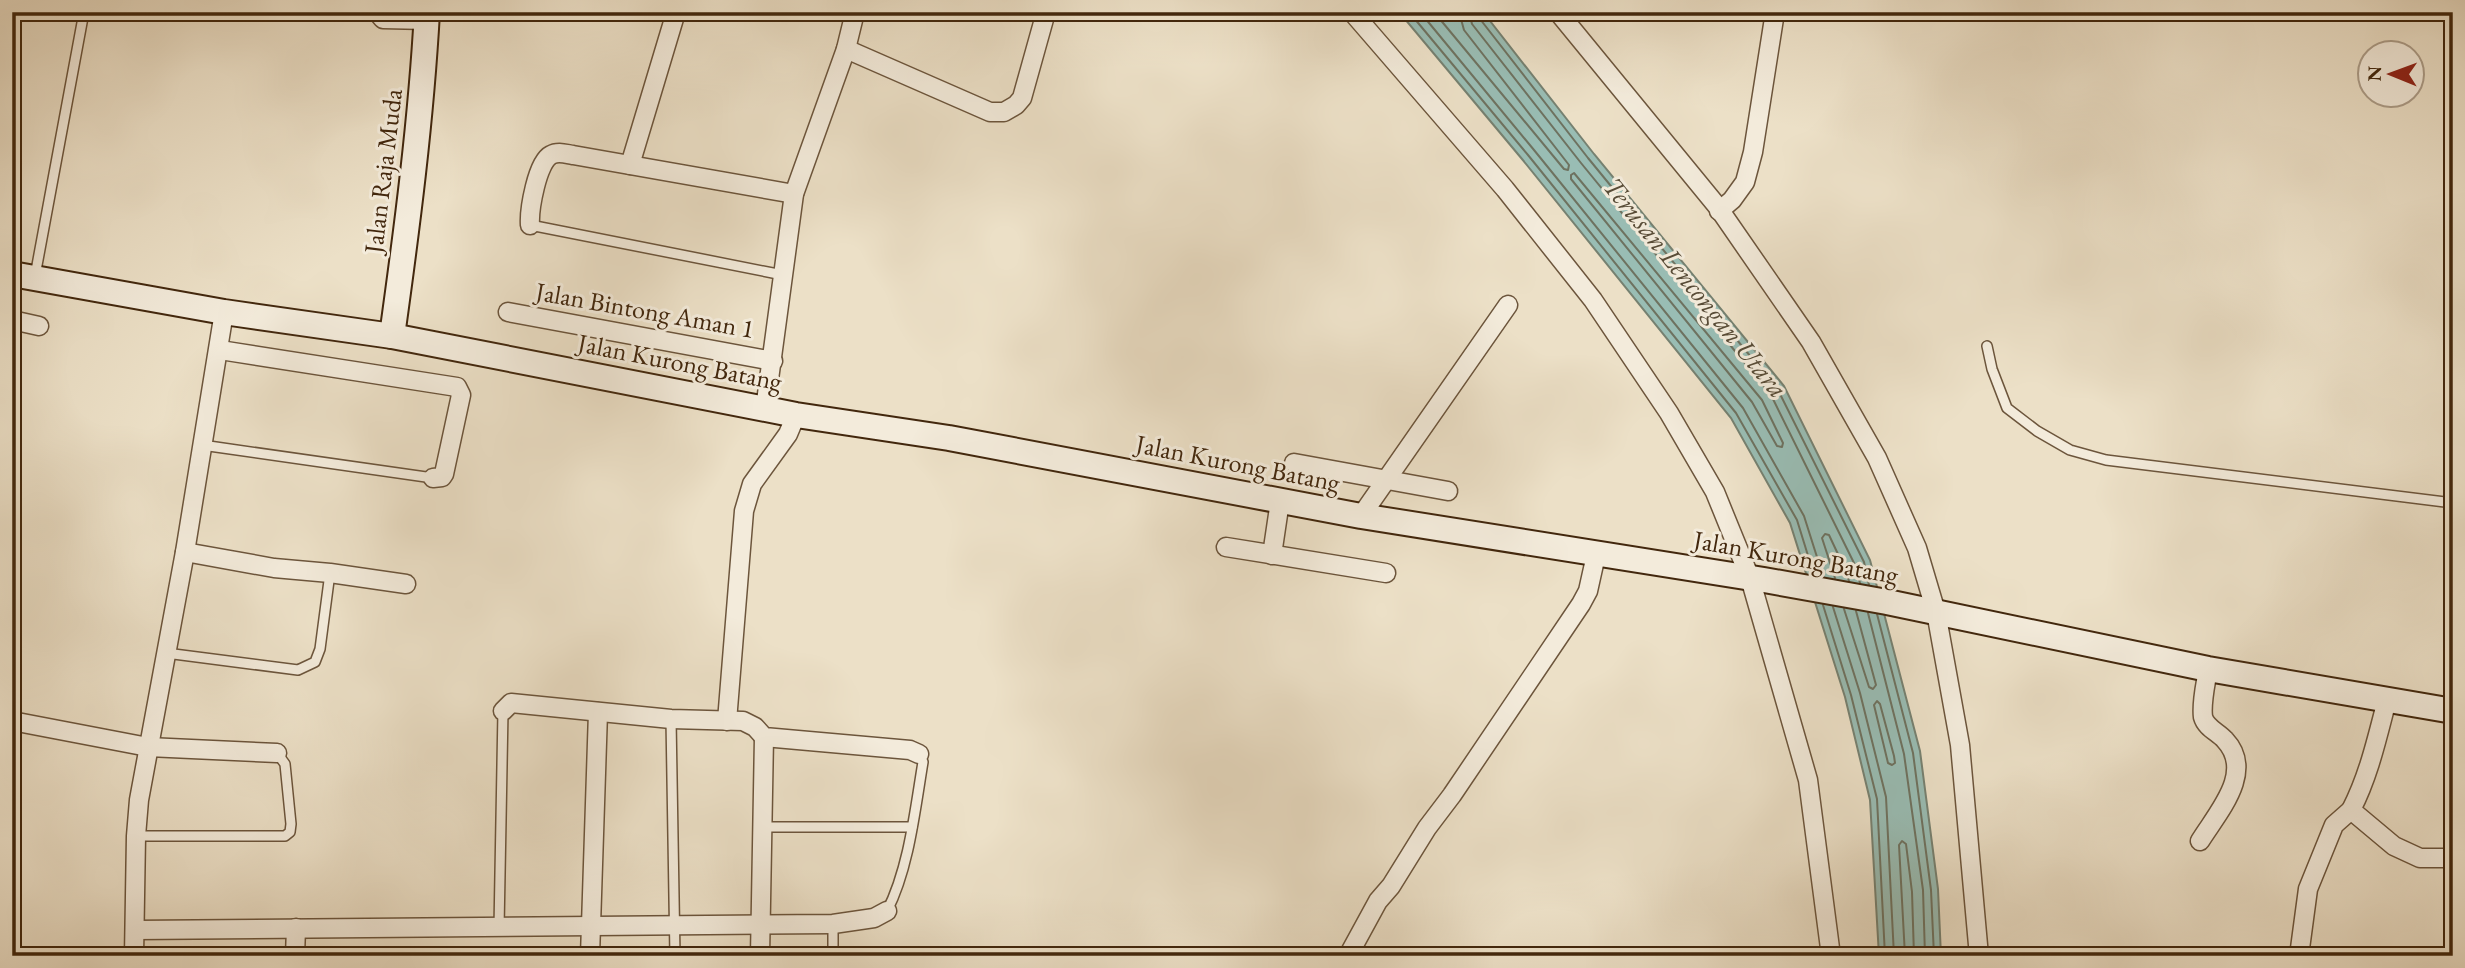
<svg xmlns="http://www.w3.org/2000/svg" width="2465" height="968" viewBox="0 0 2465 968" font-family="'EB Garamond',serif">
<style>
.water{fill:#99bdb4;stroke:#768171;stroke-width:2}
.lines{fill:none;stroke-linecap:round;stroke-linejoin:round}
.shore{stroke:#6e7260;stroke-width:2}
.lane-casing{stroke:#6c553c;stroke-width:12}
.street-casing{stroke:#6c553c;stroke-width:21}
.secondary-casing{stroke:#42270d;stroke-width:28}
.lane{stroke:#f3ebdb;stroke-width:9}
.street{stroke:#f3ebdb;stroke-width:18}
.secondary{stroke:#f3ebdb;stroke-width:24}
.labels{text-anchor:middle;dominant-baseline:central;stroke-width:6;stroke-linejoin:round;paint-order:stroke}
.street-label{font-size:26px;fill:#42270d;stroke:#f3ebdb}
.water-label{font-size:28px;font-style:italic;fill:#584c37;stroke:#f3ebdb}
</style>
<rect width="100%" height="100%" fill="#ece0c7"/>
<filter id="stains"><feTurbulence type="fractalNoise" baseFrequency=".00286" numOctaves="4"/><feColorMatrix values="0 0 0 0 .2 0 0 0 0 .09 0 0 0 0 .02 0 0 0 .5 -.17"/></filter>
<radialGradient id="worn" r=".72"><stop offset=".6" stop-color="#630" stop-opacity="0"/><stop offset="1" stop-color="#630" stop-opacity=".3"/></radialGradient>
<polygon class="water" points="1399,12 1483,12 1594,154 1784,386 1870,560 1920,751 1938,889 1941,956 1879,956 1870,800 1845,697 1790,523 1731,418 1522,159"/>
<g class="lines">
<g class="shore">
<polyline points="1409,12 1528,155 1736,413 1797,520 1814,575"/>
<polyline points="1420,12 1534,150 1743,408 1804,516 1823,576"/>
<polyline points="1434,12 1564,169 1568,170 1569,165 1464,30 1459,12"/>
<polyline points="1469,12 1472,24 1581,163 1771,395 1855,565 1860,583"/>
<polyline points="1478,12 1480,19 1588,158 1778,390 1864,562 1869,585"/>
<polygon points="1574,173 1762,400 1783,443 1782,447 1777,446 1752,402 1571,179 1571,175"/>
<polyline points="1835,578 1822,538 1825,534 1829,535 1845,569 1849,581"/>
<polyline points="1823,605 1851,695 1877,799 1885,956"/>
<polyline points="1833,607 1860,693 1886,797 1894,956"/>
<polyline points="1844,609 1869,687 1873,689 1876,685 1856,611"/>
<polyline points="1868,613 1904,754 1923,890 1925,956"/>
<polyline points="1877,614 1913,753 1931,890 1934,956"/>
<polygon points="1877,701 1880,704 1894,756 1895,763 1892,765 1888,763 1874,705"/>
<polyline points="1905,956 1899,845 1902,841 1906,844 1912,892 1914,956"/>
</g>
<g class="lane-casing">
<g id="lane">
<polyline points="530,225 783,275"/>
<polyline points="35,276 84,12"/>
<polyline points="1987,346 1992,369 2007,408 2037,431 2070,450 2106,460 2453,503"/>
<polyline points="202,445 433,478"/>
<polyline points="166,653 298,670 315,662 320,649 330,573"/>
<polyline points="671,719 675,956"/>
<polyline points="764,827 912,827"/>
<polyline points="136,836 285,836 290,832 291,824 285,764 277,753"/>
<path d="M887,911C909,868 915,810 923,762L919,754"/>
<polyline points="833,924 833,956"/>
<polyline points="499,928 503,711"/>
</g>
</g>
<g class="street-casing">
<g id="street">
<polyline points="377,12 383,19 427,20"/>
<polyline points="1352,12 1505,189 1593,300 1669,413 1715,492 1750,578 1808,780 1831,956"/>
<polyline points="1558,12 1717,206 1811,342 1877,458 1917,548 1936,612 1960,745 1979,956"/>
<polyline points="846,49 990,112 1004,112 1016,105 1022,98 1046,12"/>
<polyline points="630,165 676,12"/>
<polyline points="1719,211 1732,200 1745,182 1753,152 1775,12"/>
<path d="M530,225C529,210 537,162 551,155C558,151 566,154 573,155L794,194"/>
<polyline points="508,312 773,361"/>
<polyline points="12,320 39,326"/>
<polyline points="220,350 457,387 461,395 444,474 442,477 433,478"/>
<polyline points="765,409 794,194 846,49 855,12"/>
<polyline points="1294,463 1448,491"/>
<polyline points="1361,516 1508,305"/>
<polyline points="1226,547 1386,573"/>
<polyline points="185,552 274,568 330,573 406,584"/>
<polyline points="1272,555 1280,501"/>
<path d="M2387,700C2377,738 2369,775 2351,810L2394,846L2420,858H2453"/>
<polyline points="503,711 511,703 671,719 743,721 755,727 764,737 910,750 919,754"/>
<polyline points="12,721 148,747 277,753"/>
<polyline points="727,721 744,511 752,484 788,434 796,415"/>
<path d="M2200,841C2218,812 2255,772 2225,740C2218,732 2206,728 2203,717C2201,702 2206,683 2208,669"/>
<polyline points="135,930 833,924 874,918 887,911"/>
<polyline points="134,956 136,836 139,800 185,552 224,312"/>
<polyline points="295,956 296,928"/>
<polyline points="590,956 598,712"/>
<polyline points="760,956 764,737"/>
<polyline points="1348,956 1378,901 1391,886 1427,828 1452,795 1581,604 1588,591 1596,555"/>
<polyline points="2299,956 2308,889 2334,825 2351,810"/>
</g>
</g>
<g class="secondary-casing">
<g id="secondary">
<polyline points="12,274 224,312 392,336 796,415 949,438 1361,516 1764,580 1887,602 2208,669 2453,711"/>
<path d="M392,336C407,228 421,121 427,12"/>
</g>
</g>
<use href="#lane" class="lane"/>
<use href="#street" class="street"/>
<use href="#secondary" class="secondary"/>
</g>
<g class="labels">
<g class="street-label">
<text transform="translate(383 171) rotate(-83)">Jalan Raja Muda</text>
<text transform="translate(645 310) rotate(10)">Jalan Bintong Aman 1</text>
<text transform="translate(680 362) rotate(11)">Jalan Kurong Batang</text>
<text transform="translate(1238 463) rotate(11)">Jalan Kurong Batang</text>
<text transform="translate(1796 557) rotate(10)">Jalan Kurong Batang</text>
</g>
<g class="water-label">
<text transform="translate(1696 287) rotate(51)">Terusan Lencongan Utara</text>
</g>
</g>
<rect width="2465" height="968" fill="none" stroke="#ece0c7" stroke-width="42"/>
<rect x="14" y="14" width="2437" height="940" fill="none" stroke="#42270d" stroke-width="3.5"/>
<rect x="21" y="21" width="2423" height="926" fill="none" stroke="#42270d" stroke-width="2"/>
<g transform="translate(2391 74) rotate(271)"><circle r="33" fill="#f3ebdb" stroke="#ac9d89" stroke-width="2"/>
<path d="M0-5L12 26L0 18L-12 26Z" fill="#8f2418"/>
<text y="-10" font-size="19" font-weight="bold" text-anchor="middle" fill="#42270d">N</text>
</g>
<rect width="100%" height="100%" filter="url(#stains)"/>
<rect width="100%" height="100%" fill="url(#worn)"/>
</svg>
